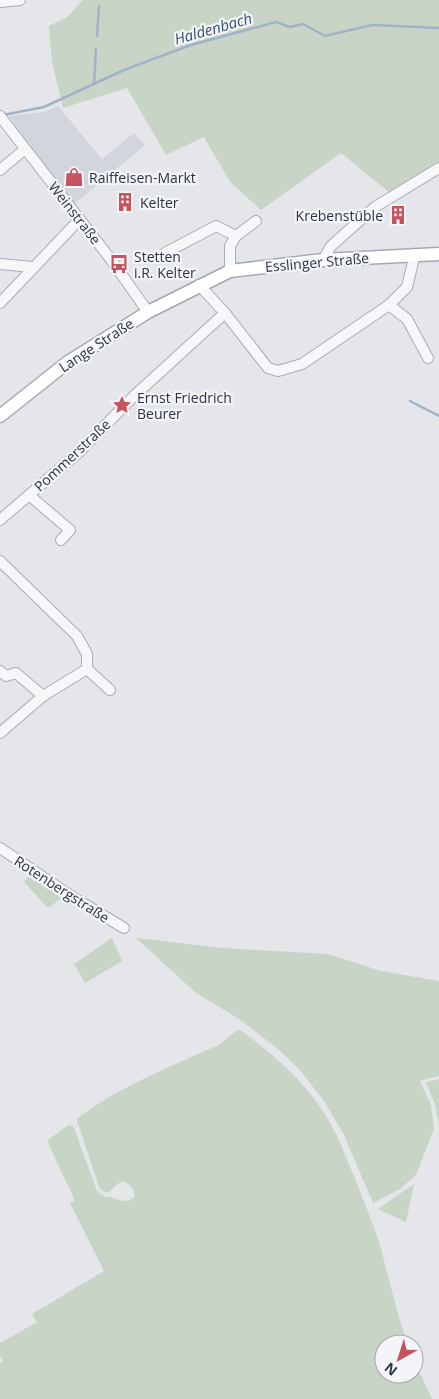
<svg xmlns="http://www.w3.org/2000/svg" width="439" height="1399" viewBox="0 0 439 1399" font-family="'Open Sans',sans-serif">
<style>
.built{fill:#d2d5dc}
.green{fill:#c8d4c5}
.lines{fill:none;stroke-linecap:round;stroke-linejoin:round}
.stream{stroke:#a2b2c7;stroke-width:2.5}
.minor-casing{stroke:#a9adb4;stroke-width:12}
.major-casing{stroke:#a4aab5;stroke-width:15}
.minor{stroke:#f6f7f9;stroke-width:10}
.major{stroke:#fff;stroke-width:12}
.labels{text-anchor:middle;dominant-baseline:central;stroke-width:4.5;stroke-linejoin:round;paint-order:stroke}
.poi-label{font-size:14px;fill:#2d3342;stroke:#f3f5f8;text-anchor:start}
.street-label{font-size:14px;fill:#2d3342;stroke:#f3f5f8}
.water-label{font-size:15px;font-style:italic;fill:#3a5073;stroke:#f3f5f8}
</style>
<rect width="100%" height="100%" fill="#e4e6ea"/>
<polygon class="built" points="58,106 102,159 134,133 145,145 74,204 9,116 44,112"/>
<g class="green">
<polygon points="83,0 439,0 439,162 430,169 390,193 341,153 261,210 230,182 204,137 166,155 127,88 63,108 52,62 49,26 67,17"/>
<polygon points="30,874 63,897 48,908 24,882"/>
<polygon points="112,938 122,961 85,983 74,964"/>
<polygon points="136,938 223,948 328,954 381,971 439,981 439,1076 420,1081 431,1105 434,1129 416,1175 400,1189 373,1203 344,1135 324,1101 299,1069 277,1048 239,1019 196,993"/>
<path d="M240,1030C278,1057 317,1093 337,1136C344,1151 349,1166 356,1181C364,1202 373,1224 380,1245C389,1278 396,1312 408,1344H384V1374H414V1360L432,1399H0V1363L3,1361L0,1356V1343L37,1322L32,1314L104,1271L70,1203L75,1201L49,1145L48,1140L67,1126L71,1125L74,1128L97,1191L105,1197C116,1196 126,1207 135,1196C133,1188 131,1184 122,1181L116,1185L108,1193L103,1191L99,1187L78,1124L77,1120L79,1117C124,1084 169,1068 218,1045C226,1041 231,1032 240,1030Z"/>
<polygon points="439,1079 439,1125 435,1104 426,1082"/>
<polygon points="414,1184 406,1222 378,1209"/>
</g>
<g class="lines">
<g class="stream">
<polyline points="97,36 99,6"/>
<polyline points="94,84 96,49"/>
<polyline points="3,115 44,107 124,70 191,45 276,22 290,27 303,24 325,36 372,25 439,28"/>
<polyline points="410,401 439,416"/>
</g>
<g class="minor-casing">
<g id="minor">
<polyline points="0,2 20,0"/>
<polyline points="0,116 112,261 148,312"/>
<polyline points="0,170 25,149"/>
<polyline points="165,253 216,226 236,236"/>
<polyline points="323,260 331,246 375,207 439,168"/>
<polyline points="0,264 33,267"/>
<polyline points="230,271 230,246 236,236 256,221"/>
<polyline points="199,285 225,313 268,368 278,371 302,364 389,305 407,287 415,254"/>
<polyline points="0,303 79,220"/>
<polyline points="389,305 407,319 428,358"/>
<polyline points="29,495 70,530 61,540"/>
<polyline points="0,520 78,453 135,395 225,313"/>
<polyline points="0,561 77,636 87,654 87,669 110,690"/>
<polyline points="0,671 6,676 16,673 43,696"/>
<polyline points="0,733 43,696 87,669"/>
<polyline points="0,848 71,896 124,928"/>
</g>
</g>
<g class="major-casing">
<polyline id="major" points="0,416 68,362 148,312 230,271 323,260 439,254"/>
</g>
<use href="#minor" class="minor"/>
<use href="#major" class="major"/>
</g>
<defs>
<g id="shop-bare" transform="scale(1.5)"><path d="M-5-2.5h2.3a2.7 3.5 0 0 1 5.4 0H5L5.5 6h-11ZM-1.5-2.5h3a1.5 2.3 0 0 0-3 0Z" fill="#c5545f" stroke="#f3f5f8" stroke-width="2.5" paint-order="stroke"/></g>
<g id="building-bare" transform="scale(1.5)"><path d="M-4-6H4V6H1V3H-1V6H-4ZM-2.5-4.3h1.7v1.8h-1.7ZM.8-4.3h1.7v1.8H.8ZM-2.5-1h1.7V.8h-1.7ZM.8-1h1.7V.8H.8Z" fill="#c5545f" stroke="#f3f5f8" stroke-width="2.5" paint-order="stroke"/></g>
<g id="bus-bare" transform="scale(1.5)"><path d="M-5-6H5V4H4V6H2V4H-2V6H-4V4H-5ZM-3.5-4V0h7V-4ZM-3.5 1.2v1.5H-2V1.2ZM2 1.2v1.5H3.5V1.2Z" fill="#c5545f" stroke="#f3f5f8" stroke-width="2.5" paint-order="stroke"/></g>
<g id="sight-bare" transform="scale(1.5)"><path d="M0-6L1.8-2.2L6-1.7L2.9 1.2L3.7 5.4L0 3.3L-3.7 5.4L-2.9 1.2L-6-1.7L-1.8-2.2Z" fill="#c5545f" stroke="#f3f5f8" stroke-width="2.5" paint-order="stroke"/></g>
</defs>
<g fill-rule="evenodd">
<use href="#shop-bare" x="74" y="177"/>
<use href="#building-bare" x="125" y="202"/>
<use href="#building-bare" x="398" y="215"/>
<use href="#bus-bare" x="119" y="264"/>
<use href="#sight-bare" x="122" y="405"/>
</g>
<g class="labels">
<g class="poi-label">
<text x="89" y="177">Raiffeisen-Markt</text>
<text x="140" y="202">Kelter</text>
<text x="383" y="215" text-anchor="end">Krebenstüble</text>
<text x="134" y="256">Stetten<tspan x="134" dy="16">i.R. Kelter</tspan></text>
<text x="137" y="397">Ernst Friedrich<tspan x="137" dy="16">Beurer</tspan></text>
</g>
<g class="street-label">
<text transform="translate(75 213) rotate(52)">Weinstraße</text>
<text transform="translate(317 262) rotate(-5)">Esslinger Straße</text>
<text transform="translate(96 345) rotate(-33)">Lange Straße</text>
<text transform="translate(72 455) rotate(-43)">Pommerstraße</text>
<text transform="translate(62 889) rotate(33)">Rotenbergstraße</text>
</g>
<g class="water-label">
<text transform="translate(213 28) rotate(-16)">Haldenbach</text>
</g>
</g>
<g transform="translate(399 1359) rotate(219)"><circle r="24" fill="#f3f5f8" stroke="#a4a7af"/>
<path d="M0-4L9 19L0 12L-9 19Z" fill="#c5545f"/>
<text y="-8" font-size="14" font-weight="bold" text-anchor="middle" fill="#2d3342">N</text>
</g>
</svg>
